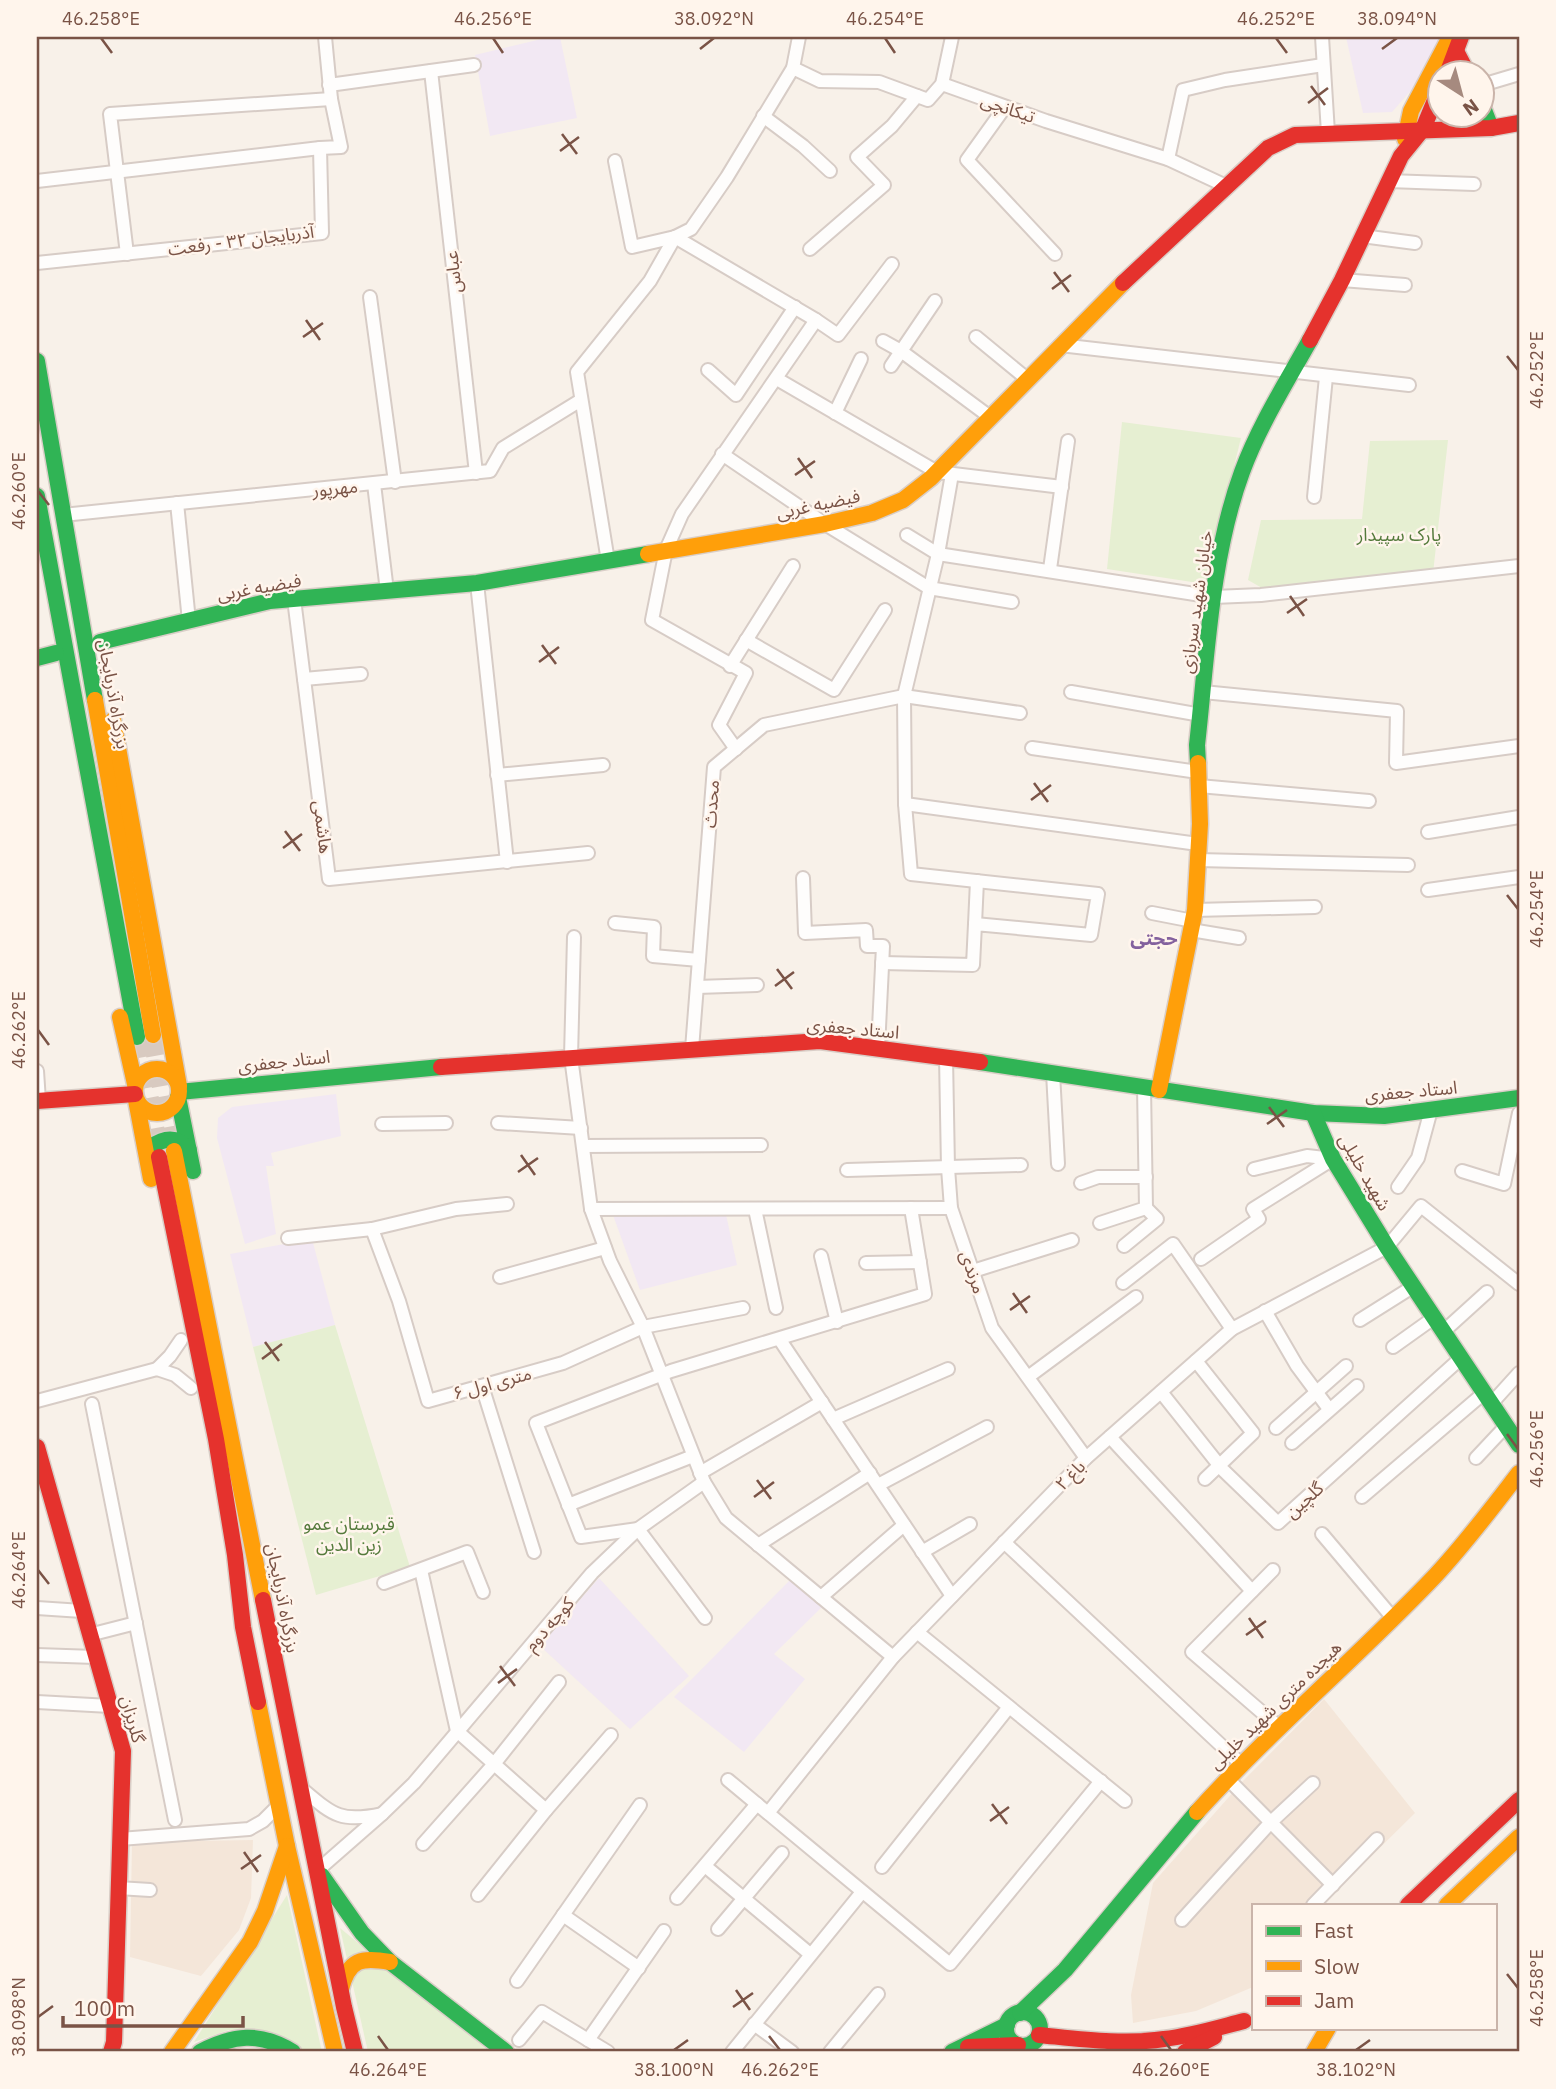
<svg xmlns="http://www.w3.org/2000/svg" width="1556" height="2089" viewBox="0 0 1556 2089" font-family="'IBM Plex Sans','Noto Sans Arabic',sans-serif">
<style>
.residential{fill:#f4e6d9}
.education{fill:#f2e8f3}
.green{fill:#e6efd2}
.lines{fill:none;stroke-linecap:round;stroke-linejoin:round}
.highway-tunnel{stroke:#d8cac0;stroke-width:21;stroke-dasharray:21 10;stroke-linecap:butt}
.street-casing{stroke:#d7ccc6;stroke-width:16}
.fast-casing{stroke:#d9cec7;stroke-width:19}
.slow-casing{stroke:#d9cec7;stroke-width:19}
.jam-casing{stroke:#d9cec7;stroke-width:19}
.street{stroke:#fefdfc;stroke-width:12}
.fast{stroke:#30b455;stroke-width:16}
.slow{stroke:#ff9f0a;stroke-width:16}
.jam{stroke:#e5322d;stroke-width:16}
.ticks{fill:none;stroke:#7a5346;stroke-width:2.5}
.labels{text-anchor:middle;dominant-baseline:central;stroke-width:5;stroke-linejoin:round;paint-order:stroke}
.street-label{font-size:18px;fill:#7a5346;stroke:#fff5ec}
.park-label{font-size:18px;fill:#547a3b;stroke:#fff5ec}
.neighbourhood-label{font-size:19px;font-weight:bold;fill:#83619e;stroke:#fff5ec}
.neatline{fill:none;stroke:#7a5346;stroke-width:2.5}
.ticks-label{font-size:18px;text-anchor:middle;fill:#7a5346}
</style>
<rect width="100%" height="100%" fill="#f8f1e9"/>
<g class="residential">
<polygon points="1324,1699 1415,1813 1322,1905 1253,1905 1253,1987 1196,2011 1133,2023 1131,1995 1153,1883 1243,1781"/>
<polygon points="253,1840 251,1898 239,1930 201,1976 130,1957 132,1842"/>
</g>
<g class="education">
<polygon points="550,37 560,37 577,118 490,136 475,55"/>
<polygon points="1346,37 1440,37 1413,88 1392,112 1363,113"/>
<polygon points="336,1094 341,1136 271,1153 274,1166 266,1166 276,1234 245,1244 217,1138 218,1118 232,1107"/>
<polygon points="725,1210 737,1265 640,1290 613,1215"/>
<polygon points="312,1239 335,1325 253,1347 230,1254"/>
<polygon points="599,1578 689,1676 630,1729 540,1646"/>
<polygon points="790,1580 822,1607 774,1654 805,1679 744,1752 674,1697"/>
</g>
<g class="green">
<polygon points="1122,422 1241,438 1205,584 1107,569"/>
<polygon points="1448,440 1433,573 1262,588 1248,580 1261,520 1362,519 1370,441"/>
<polygon points="335,1325 410,1567 316,1595 253,1347"/>
<polygon points="287,1895 322,2052 305,2052 288,2039 229,2030 194,2042"/>
<polygon points="340,1928 490,2052 368,2052"/>
</g>
<g class="lines">
<g class="highway-tunnel">
<polyline points="153,1035 174,1151"/>
<polyline points="137,1037 159,1157"/>
</g>
<g class="street-casing">
<g id="street">
<polyline points="1322,37 1328,133"/>
<polyline points="793,68 820,81 879,82 928,100 942,84 952,37"/>
<polyline points="431,71 476,473"/>
<polyline points="942,84 1046,121 1168,159 1226,186"/>
<polyline points="329,85 474,65"/>
<polyline points="1482,85 1519,74"/>
<polyline points="1005,107 967,160 1055,254"/>
<polyline points="763,116 803,146 830,171"/>
<polyline points="1168,159 1183,90 1225,80 1323,65"/>
<polyline points="615,161 632,247 675,237 691,229 727,177 793,68 799,37"/>
<polyline points="37,181 320,148"/>
<polyline points="1388,181 1474,184"/>
<polyline points="1362,236 1415,243"/>
<polyline points="675,237 816,320 838,335 892,264"/>
<polyline points="810,249 884,185 857,157 892,126 917,96"/>
<polyline points="127,254 110,114 331,99"/>
<polyline points="37,263 322,233 320,148 341,147 331,99 325,37"/>
<polyline points="1342,280 1405,285"/>
<polyline points="370,297 395,482"/>
<polyline points="976,337 1027,379"/>
<polyline points="883,341 901,351 990,417"/>
<polyline points="1060,345 1409,385"/>
<polyline points="891,366 935,301"/>
<polyline points="708,370 736,395 795,307"/>
<polyline points="777,379 937,472 1062,487"/>
<polyline points="835,413 861,359"/>
<polyline points="722,454 825,524 929,588 1012,602"/>
<polyline points="374,484 387,591"/>
<polyline points="1314,497 1326,377"/>
<polyline points="177,503 189,621"/>
<polyline points="63,515 490,471 503,448 581,400"/>
<polyline points="907,535 938,554 1214,597 1261,595 1519,566"/>
<polyline points="608,561 577,372 650,281 675,237"/>
<polyline points="1050,569 1068,441"/>
<polyline points="477,583 507,862"/>
<polyline points="294,599 329,879 588,853"/>
<polyline points="746,640 834,690 885,610"/>
<polyline points="730,666 793,566"/>
<polyline points="304,679 361,674"/>
<polyline points="1071,692 1201,715"/>
<polyline points="1203,692 1397,711 1396,763 1519,746"/>
<polyline points="1032,748 1198,772"/>
<polyline points="736,749 719,725 746,673 652,620 666,550 682,514 816,320"/>
<polyline points="497,775 603,765"/>
<polyline points="1199,786 1369,801"/>
<polyline points="905,804 1198,844"/>
<polyline points="1428,832 1519,817"/>
<polyline points="1198,860 1408,865"/>
<polyline points="803,878 805,933 866,930 867,946 883,946 878,1048"/>
<polyline points="1428,890 1519,877"/>
<polyline points="1195,910 1315,907"/>
<polyline points="1152,913 1193,921"/>
<polyline points="615,923 654,927 653,956 699,960"/>
<polyline points="975,924 977,881"/>
<polyline points="1191,930 1239,938"/>
<polyline points="574,937 571,1057 591,1209 610,1261 643,1327 704,1482 726,1518 893,1657"/>
<polyline points="882,963 973,965 975,924 1091,935 1098,894 911,874 905,804 904,696 938,554 952,474"/>
<polyline points="697,987 757,985"/>
<polyline points="692,1049 714,767 764,725 904,696 1020,713"/>
<polyline points="946,1057 948,1168 951,1208 992,1328 1086,1458"/>
<polyline points="37,1071 39,1101"/>
<polyline points="1053,1073 1058,1164"/>
<polyline points="498,1123 581,1128"/>
<polyline points="382,1124 446,1123"/>
<polyline points="583,1146 761,1145"/>
<polyline points="1254,1169 1307,1156 1333,1159"/>
<polyline points="847,1170 1021,1165"/>
<polyline points="1462,1171 1504,1184 1519,1113"/>
<polyline points="1081,1183 1098,1177 1146,1177"/>
<polyline points="1398,1187 1418,1158 1431,1110"/>
<polyline points="591,1209 951,1208"/>
<polyline points="755,1209 776,1308"/>
<polyline points="1100,1223 1146,1208 1144,1087"/>
<polyline points="372,1229 399,1301 428,1401 563,1363 643,1327 743,1308"/>
<polyline points="288,1238 372,1229 456,1209 507,1204"/>
<polyline points="1124,1246 1157,1219 1146,1208"/>
<polyline points="821,1256 837,1322"/>
<polyline points="1201,1259 1259,1219 1253,1209 1333,1159"/>
<polyline points="866,1263 920,1262"/>
<polyline points="973,1271 1072,1240"/>
<polyline points="500,1277 605,1248"/>
<polyline points="1123,1283 1173,1244 1232,1329"/>
<polyline points="1265,1311 1297,1366 1329,1409"/>
<polyline points="1360,1320 1414,1286"/>
<polyline points="1444,1331 1487,1292"/>
<polyline points="181,1340 170,1356 157,1369 175,1375 191,1388"/>
<polyline points="780,1340 952,1596"/>
<polyline points="1393,1347 1435,1317"/>
<polyline points="1196,1361 1253,1433 1205,1479"/>
<polyline points="1028,1377 1136,1297"/>
<polyline points="482,1386 534,1552"/>
<polyline points="1161,1392 1223,1470 1278,1523 1461,1358"/>
<polyline points="37,1401 157,1369"/>
<polyline points="92,1404 175,1820"/>
<polyline points="1491,1404 1519,1373"/>
<polyline points="833,1419 948,1369"/>
<polyline points="1276,1428 1346,1366"/>
<polyline points="1110,1437 1252,1591"/>
<polyline points="1292,1443 1357,1386"/>
<polyline points="1476,1458 1506,1426"/>
<polyline points="700,1473 822,1402"/>
<polyline points="878,1485 987,1427"/>
<polyline points="1362,1497 1484,1393"/>
<polyline points="568,1505 693,1456"/>
<polyline points="1322,1534 1392,1617"/>
<polyline points="1004,1542 1241,1764"/>
<polyline points="758,1545 870,1473"/>
<polyline points="922,1552 970,1524"/>
<polyline points="421,1570 457,1731 546,1810"/>
<polyline points="1273,1570 1192,1652 1279,1727"/>
<polyline points="384,1583 467,1552 483,1592"/>
<polyline points="821,1597 904,1525"/>
<polyline points="37,1608 82,1611"/>
<polyline points="705,1618 638,1529 581,1537 536,1423 671,1371 925,1294 911,1208"/>
<polyline points="917,1632 1125,1801"/>
<polyline points="89,1635 136,1623"/>
<polyline points="37,1655 95,1657"/>
<polyline points="37,1702 110,1706"/>
<polyline points="1227,1778 1333,1885"/>
<polyline points="728,1780 950,1964 1101,1781"/>
<path d="M301,1788C333,1815 340,1823 382,1814L318,1870"/>
<polyline points="768,1813 893,1657 1086,1458 1232,1329 1387,1247 1421,1206 1519,1284"/>
<polyline points="382,1814 414,1783 592,1573 638,1529 704,1482"/>
<polyline points="120,1839 249,1829 263,1821 279,1805"/>
<polyline points="423,1844 494,1764 559,1682"/>
<polyline points="705,1866 810,1954"/>
<polyline points="882,1867 1009,1707"/>
<polyline points="118,1888 150,1890"/>
<polyline points="478,1895 546,1810 611,1735"/>
<polyline points="677,1898 757,1804"/>
<polyline points="1313,1905 1377,1839"/>
<polyline points="563,1915 639,1968"/>
<polyline points="1182,1920 1271,1822 1313,1783"/>
<polyline points="718,1929 782,1853"/>
<polyline points="517,1981 640,1805"/>
<polyline points="754,2024 792,2052"/>
<polyline points="519,2040 542,2012 608,2052"/>
<polyline points="588,2040 664,1931"/>
<polyline points="732,2052 862,1892"/>
<polyline points="830,2052 878,1994"/>
</g>
</g>
<g class="fast-casing">
<g id="fast">
<polyline points="1482,105 1491,128"/>
<polyline points="37,361 95,700"/>
<polyline points="37,496 137,1037"/>
<polyline points="100,642 270,601 477,583 648,554"/>
<polyline points="37,658 56,653"/>
<path d="M1198,763L1197,745C1207,656 1211,556 1242,472C1259,426 1286,383 1310,340"/>
<polyline points="980,1062 1313,1113 1384,1116 1519,1098"/>
<polyline points="179,1092 441,1067"/>
<polyline points="178,1097 193,1171"/>
<polyline points="1313,1113 1333,1159 1387,1247 1519,1445"/>
<path d="M148,1161L151,1147C165,1137 177,1136 189,1150"/>
<polyline points="322,1876 362,1933 390,1962 506,2052"/>
<circle cx="1023" cy="2029" r="17"/>
<polyline points="1020,2013 1065,1970 1197,1812"/>
<path d="M200,2052C233,2035 259,2031 293,2052"/>
<polyline points="952,2052 1007,2025"/>
</g>
</g>
<g class="slow-casing">
<g id="slow">
<polyline points="1405,139 1411,111 1450,37"/>
<polyline points="648,554 825,524 872,513 903,500 931,478 1123,283"/>
<polyline points="95,700 153,1035"/>
<polyline points="113,720 179,1086"/>
<polyline points="120,1017 135,1084"/>
<circle cx="157" cy="1091" r="22"/>
<polyline points="1159,1090 1195,910 1200,824 1198,763"/>
<polyline points="136,1100 151,1179"/>
<polyline points="174,1151 263,1600"/>
<polyline points="258,1702 287,1846 335,2052"/>
<path d="M1197,1812C1272,1729 1358,1657 1435,1576C1465,1544 1492,1508 1519,1473"/>
<polyline points="1447,1905 1519,1837"/>
<path d="M341,1989C349,1959 361,1957 390,1962"/>
<polyline points="172,2052 250,1942 265,1911 287,1846"/>
<polyline points="1314,2052 1328,2028"/>
</g>
</g>
<g class="jam-casing">
<g id="jam">
<polyline points="1456,51 1468,74"/>
<polyline points="1447,74 1461,37"/>
<polyline points="1123,283 1268,148 1295,135 1491,128 1519,123"/>
<polyline points="1310,340 1342,280 1401,156 1423,129 1440,88"/>
<polyline points="441,1067 820,1041 980,1062"/>
<polyline points="37,1101 135,1094"/>
<polyline points="159,1157 216,1439 235,1555 243,1627 258,1702"/>
<polyline points="37,1447 123,1751 114,2042 111,2052"/>
<polyline points="263,1600 344,2007 355,2052"/>
<polyline points="1408,1905 1519,1800"/>
<path d="M1039,2035C1080,2039 1123,2045 1164,2039C1191,2036 1217,2028 1244,2021"/>
<polyline points="968,2047 1018,2045"/>
<polyline points="1185,2052 1214,2037"/>
</g>
</g>
<use href="#street" class="street"/>
<use href="#fast" class="fast"/>
<use href="#slow" class="slow"/>
<use href="#jam" class="jam"/>
</g>
<path class="ticks" d="M101,38L112,53M493,38L503,53M885,38L895,53M1276,38L1287,53M700,49L714,38M1382,49L1397,38M1311,86L1325,105M1308,103L1328,88M562,134L577,154M560,151L579,137M1054,272L1069,292M1052,289L1071,275M306,320L320,340M303,337L323,323M1507,356L1518,370M798,458L812,478M795,475L815,461M38,491L49,505M1290,596L1304,616M1287,613L1307,599M542,645L556,664M539,662L559,647M1034,783L1048,802M1031,800L1051,785M285,831L300,851M283,848L302,834M1507,895L1518,909M777,969L792,989M775,986L794,972M38,1030L49,1045M1269,1107L1284,1127M1267,1124L1287,1110M521,1155L535,1175M518,1172L538,1158M1013,1293L1027,1313M1010,1310L1030,1296M265,1342L279,1361M262,1359L282,1344M1507,1434L1518,1449M757,1480L771,1499M754,1497L774,1482M38,1570L49,1584M1249,1618L1263,1638M1246,1635L1266,1621M500,1666L515,1686M498,1683L517,1669M992,1804L1007,1824M990,1821L1009,1807M244,1852L258,1872M241,1869L261,1855M1507,1974L1518,1988M736,1990L750,2010M733,2007L753,1993M38,2017L53,2006M378,2036L388,2050M769,2036L780,2050M1161,2036L1171,2050M674,2050L688,2040M1356,2050L1370,2040"/>
<g class="labels">
<g class="street-label">
<text transform="translate(1008 108) rotate(19)">تیکانچی</text>
<text transform="translate(241 240) rotate(-7)">آذربایجان ۳۲ - رفعت</text>
<text transform="translate(453 272) rotate(-96)">عباس</text>
<text transform="translate(335 488) rotate(-5)">مهرپور</text>
<text transform="translate(818 504) rotate(-12)">فیضیه غربی</text>
<text transform="translate(259 587) rotate(-10)">فیضیه غربی</text>
<text transform="translate(1196 602) rotate(-82)">خیابان شهید سربازی</text>
<text transform="translate(114 694) rotate(80)">بزرگراه آذربایجان</text>
<text transform="translate(711 804) rotate(-86)">محدث</text>
<text transform="translate(323 827) rotate(83)">هاشمی</text>
<text transform="translate(853 1028) rotate(5)">استاد جعفری</text>
<text transform="translate(284 1061) rotate(-6)">استاد جعفری</text>
<text transform="translate(1411 1091) rotate(-5)">استاد جعفری</text>
<text transform="translate(1365 1172) rotate(60)">شهید خلیلی</text>
<text transform="translate(973 1272) rotate(71)">مرندی</text>
<text transform="translate(492 1383) rotate(-15)">۶ متری اول</text>
<text transform="translate(1070 1475) rotate(-45)">باغ ۲</text>
<text transform="translate(1304 1500) rotate(-42)">گلچین</text>
<text transform="translate(283 1598) rotate(79)">بزرگراه آذربایجان</text>
<text transform="translate(549 1624) rotate(-49)">کوچه دوم</text>
<text transform="translate(1275 1705) rotate(-44)">هیجده متری شهید خلیلی</text>
<text transform="translate(133 1719) rotate(75)">گلریزان</text>
</g>
<g class="park-label">
<text x="1399" y="534">پارک سپیدار</text>
<text x="349" y="1523">قبرستان عمو<tspan x="349" dy="21">زین الدین</tspan></text>
</g>
<g class="neighbourhood-label">
<text x="1154" y="938">حجتی</text>
</g>
</g>
<rect width="1556" height="2089" fill="none" stroke="#fff5ec" stroke-width="77"/>
<rect x="1252" y="1904" width="245" height="126" fill="#fff5ec" stroke="#cab4aa" stroke-width="2"/>
<rect x="1266" y="1926" width="35" height="10" fill="#30b455" stroke="#cab4aa" stroke-width="2"/>
<text x="1314" y="1938" font-size="21" fill="#7a5346">Fast</text>
<rect x="1266" y="1961" width="35" height="10" fill="#ff9f0a" stroke="#cab4aa" stroke-width="2"/>
<text x="1314" y="1974" font-size="21" fill="#7a5346">Slow</text>
<rect x="1266" y="1996" width="35" height="10" fill="#e5322d" stroke="#cab4aa" stroke-width="2"/>
<text x="1314" y="2008" font-size="21" fill="#7a5346">Jam</text>
<g transform="translate(1461 94) rotate(144)"><circle r="33" fill="#fff5ec" stroke="#cab4aa" stroke-width="2"/>
<path d="M0-5L12 26L0 18L-12 26Z" fill="#a68a7f"/>
<text y="-10" font-size="19" font-weight="bold" text-anchor="middle" fill="#7a5346">N</text>
</g>
<path d="M63 2016v10h180v-10" fill="none" stroke="#7a5346" stroke-width="3.5"/>
<text x="74" y="2016" font-size="21" fill="#7a5346" stroke="#fff5ec" stroke-width="5" paint-order="stroke">100 m</text>
<rect x="38" y="38" width="1480" height="2012" class="neatline"/>
<g class="ticks-label">
<text x="101" y="25">46.258°E</text>
<text x="493" y="25">46.256°E</text>
<text x="714" y="25">38.092°N</text>
<text x="885" y="25">46.254°E</text>
<text x="1276" y="25">46.252°E</text>
<text x="1397" y="25">38.094°N</text>
<text transform="translate(1537 370) rotate(-90)" y="6">46.252°E</text>
<text transform="translate(19 491) rotate(-90)" y="6">46.260°E</text>
<text transform="translate(1537 909) rotate(-90)" y="6">46.254°E</text>
<text transform="translate(19 1030) rotate(-90)" y="6">46.262°E</text>
<text transform="translate(1537 1449) rotate(-90)" y="6">46.256°E</text>
<text transform="translate(19 1570) rotate(-90)" y="6">46.264°E</text>
<text transform="translate(1537 1988) rotate(-90)" y="6">46.258°E</text>
<text transform="translate(19 2017) rotate(-90)" y="6">38.098°N</text>
<text x="388" y="2076">46.264°E</text>
<text x="674" y="2076">38.100°N</text>
<text x="780" y="2076">46.262°E</text>
<text x="1171" y="2076">46.260°E</text>
<text x="1356" y="2076">38.102°N</text>
</g>
</svg>
